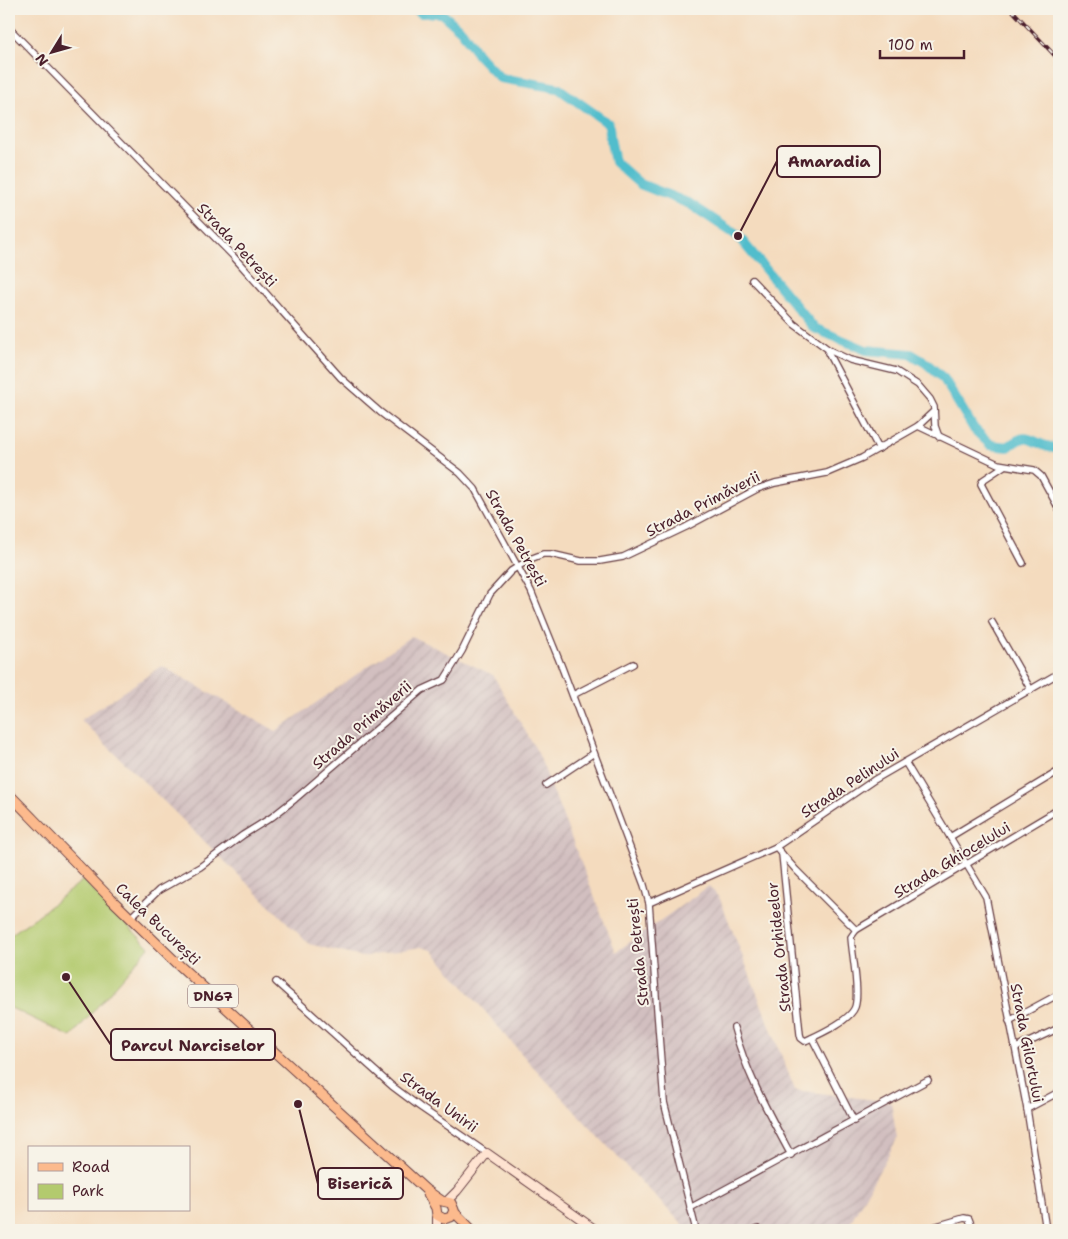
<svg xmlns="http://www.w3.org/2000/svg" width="1068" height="1239" viewBox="0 0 1068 1239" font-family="'Shantell Sans',sans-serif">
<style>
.industrial{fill:url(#industrial-furrows)}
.park{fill:#b3ca6e;stroke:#7e744c}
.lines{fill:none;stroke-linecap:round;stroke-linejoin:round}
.river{stroke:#51bdcc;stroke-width:10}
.minor-casing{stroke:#643b41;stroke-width:8}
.secondary-casing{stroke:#643b41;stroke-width:10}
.primary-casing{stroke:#643b41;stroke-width:11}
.minor{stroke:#fff;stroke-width:5.5}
.secondary{stroke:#fee3d1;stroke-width:8}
.primary{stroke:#fcba8d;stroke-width:9}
.rail-casing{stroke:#4a1f2b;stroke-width:4}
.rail{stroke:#f7f3e8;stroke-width:2;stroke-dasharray:5.5;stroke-linecap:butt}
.labels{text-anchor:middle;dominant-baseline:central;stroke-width:4;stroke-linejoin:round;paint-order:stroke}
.shield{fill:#f7f3e8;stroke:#7e5f64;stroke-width:1}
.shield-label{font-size:14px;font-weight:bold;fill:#4a1f2b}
.street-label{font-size:15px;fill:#4a1f2b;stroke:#f7f3e8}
.leader{fill:none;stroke:#4a1f2b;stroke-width:2}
.callout-dot{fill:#4a1f2b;stroke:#f7f3e8;stroke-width:2}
.callout{fill:#f7f3e8;stroke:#4a1f2b;stroke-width:2}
.callout-label{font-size:16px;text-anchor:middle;font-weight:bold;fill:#4a1f2b}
</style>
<defs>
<pattern id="industrial-furrows" width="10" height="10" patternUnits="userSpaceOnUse" patternTransform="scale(1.25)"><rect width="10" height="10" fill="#d2bfc0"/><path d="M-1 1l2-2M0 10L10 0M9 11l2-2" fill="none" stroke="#b6a4a5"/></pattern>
</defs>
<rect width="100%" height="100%" fill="#f7f3e8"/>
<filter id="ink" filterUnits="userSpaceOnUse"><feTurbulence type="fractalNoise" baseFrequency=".02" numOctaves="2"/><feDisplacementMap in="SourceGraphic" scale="10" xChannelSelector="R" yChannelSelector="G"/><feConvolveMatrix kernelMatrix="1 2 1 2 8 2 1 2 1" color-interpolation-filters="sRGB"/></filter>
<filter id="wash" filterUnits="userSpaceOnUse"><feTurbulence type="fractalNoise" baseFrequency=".0096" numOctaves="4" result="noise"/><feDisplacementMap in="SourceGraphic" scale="20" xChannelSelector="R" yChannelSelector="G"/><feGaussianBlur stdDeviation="1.12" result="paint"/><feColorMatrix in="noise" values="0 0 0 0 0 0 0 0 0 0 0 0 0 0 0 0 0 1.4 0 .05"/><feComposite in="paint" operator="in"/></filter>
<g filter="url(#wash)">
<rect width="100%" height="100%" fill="#f4dbbe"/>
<polygon class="industrial" points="411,636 493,675 538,753 616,952 709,886 720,899 795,1090 891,1102 897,1139 846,1230 688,1230 641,1182 527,1060 432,950 421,947 361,957 309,944 81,720 162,666 276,731"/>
<polygon class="park" points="83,880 149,947 71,1037 9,1007 9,934 10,935 36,917"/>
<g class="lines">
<path class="river" d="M416,9L421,13H441L462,31L478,55L500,78L558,88L609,124L610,138L615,162L640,184L690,204L738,236L814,328L866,350L911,354L926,363L944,379L974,429L991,445L1008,447C1024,434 1026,437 1043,445C1048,447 1054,448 1059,449"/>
</g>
</g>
<g filter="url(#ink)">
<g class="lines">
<g class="minor-casing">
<g id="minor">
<polyline points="9,28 233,256 341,378 380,412 460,473 475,489 531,591 561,665 644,885 649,903 664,1102 696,1230"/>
<polyline points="752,280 794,324 829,350 850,360 896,371 918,385 930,399 934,407 935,426 939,437"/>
<polyline points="829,350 828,353 879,449"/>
<polyline points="918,426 934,411"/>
<polyline points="1004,466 983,480 981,484 1023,563"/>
<polyline points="992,622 1031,690"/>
<polyline points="573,695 633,664"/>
<polyline points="905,762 986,897 1027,1109 1046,1230"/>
<polyline points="546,785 594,753"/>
<polyline points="950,837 1059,771"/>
<polyline points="776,847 796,870 856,930 1059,809"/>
<path d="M782,854L800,1034L801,1038L805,1041C818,1035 850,1021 855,1007C860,992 852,954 851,937L856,930"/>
<polyline points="649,903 776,847 874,780 1059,673"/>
<polyline points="130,918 159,890 200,867 243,835 272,817 295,799 422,690 444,680 462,651 490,594 511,571 530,559 543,554 551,554 581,561 600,561 623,557 686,527 757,489 775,483 827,473 862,458 918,426 998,464 1034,470 1041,476 1059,509"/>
<polyline points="276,982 392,1086 420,1107 487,1153"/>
<polyline points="1009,1021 1059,994"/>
<path d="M734,1028C746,1073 769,1114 791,1155"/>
<polyline points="812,1038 854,1121"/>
<polyline points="1016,1048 1059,1028"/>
<polyline points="1027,1109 1059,1092"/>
<polyline points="690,1208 928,1080"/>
<polyline points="755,1230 758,1229"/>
<polyline points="923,1230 964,1218 969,1219 973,1230"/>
</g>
</g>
<g class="secondary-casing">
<g id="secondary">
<polyline points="447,1201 457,1191 487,1153 596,1230"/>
<polyline points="437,1230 437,1215"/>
</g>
</g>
<g class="primary-casing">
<g id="primary">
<polyline points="9,794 111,899 179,965 426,1190 442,1201 451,1203 454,1210 451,1217 444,1219 437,1215 436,1208 426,1190"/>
<polyline points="454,1212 472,1230"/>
</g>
</g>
<use href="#minor" class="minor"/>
<use href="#secondary" class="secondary"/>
<use href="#primary" class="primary"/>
<g class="rail-casing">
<polyline id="rail" points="1011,9 1059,60"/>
</g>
<use href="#rail" class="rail"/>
</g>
</g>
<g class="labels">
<rect class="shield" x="188" y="984.5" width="50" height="23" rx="4"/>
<g class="shield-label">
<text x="213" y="996">DN67</text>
</g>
<g class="street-label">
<text transform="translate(237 245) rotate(47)">Strada Petrești</text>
<text transform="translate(703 504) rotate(-27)">Strada Primăverii</text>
<text transform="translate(516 538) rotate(61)">Strada Petrești</text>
<text transform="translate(362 725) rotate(-41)">Strada Primăverii</text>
<text transform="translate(850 783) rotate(-33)">Strada Pelinului</text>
<text transform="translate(952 860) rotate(-31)">Strada Ghiocelului</text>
<text transform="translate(158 924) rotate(44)">Calea București</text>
<text transform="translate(779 947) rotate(-96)">Strada Orhideelor</text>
<text transform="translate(638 952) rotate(-96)">Strada Petrești</text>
<text transform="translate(1027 1043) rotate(79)">Strada Gilortului</text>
<text transform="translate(439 1102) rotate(36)">Strada Unirii</text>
</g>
</g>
<path class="leader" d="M738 236L777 161M66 977L111 1045M298 1104L318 1184"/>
<g class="callout-dot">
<circle cx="738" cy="236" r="5"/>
<circle cx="66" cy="977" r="5"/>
<circle cx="298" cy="1104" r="5"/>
</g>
<g class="callout">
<rect x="777" y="146" width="103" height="31" rx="5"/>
<rect x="111" y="1029" width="164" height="31" rx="5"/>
<rect x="318" y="1168" width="85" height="31" rx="5"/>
</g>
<g class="callout-label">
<text x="829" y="167">Amaradia</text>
<text x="193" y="1051">Parcul Narciselor</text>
<text x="360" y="1189">Biserică</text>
</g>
<rect width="1068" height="1239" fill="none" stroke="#f7f3e8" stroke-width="30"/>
<rect x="28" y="1146" width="162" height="65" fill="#f7f3e8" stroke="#b29e9c"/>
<rect x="38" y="1163" width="25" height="8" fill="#fcba8d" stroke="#b29e9c"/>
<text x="72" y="1172" font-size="15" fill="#4a1f2b">Road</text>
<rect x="38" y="1184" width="25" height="15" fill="#b3ca6e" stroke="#b29e9c"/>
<text x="72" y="1196" font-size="15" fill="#4a1f2b">Park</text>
<g transform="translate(52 52) rotate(233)" stroke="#f7f3e8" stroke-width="4" paint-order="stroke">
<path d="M0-4L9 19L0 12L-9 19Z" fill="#4a1f2b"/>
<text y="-8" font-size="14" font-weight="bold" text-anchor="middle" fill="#4a1f2b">N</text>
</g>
<path d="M880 50v8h84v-8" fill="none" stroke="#4a1f2b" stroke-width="2.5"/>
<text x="888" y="50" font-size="15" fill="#4a1f2b" stroke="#f7f3e8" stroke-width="4" paint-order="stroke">100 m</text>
</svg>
